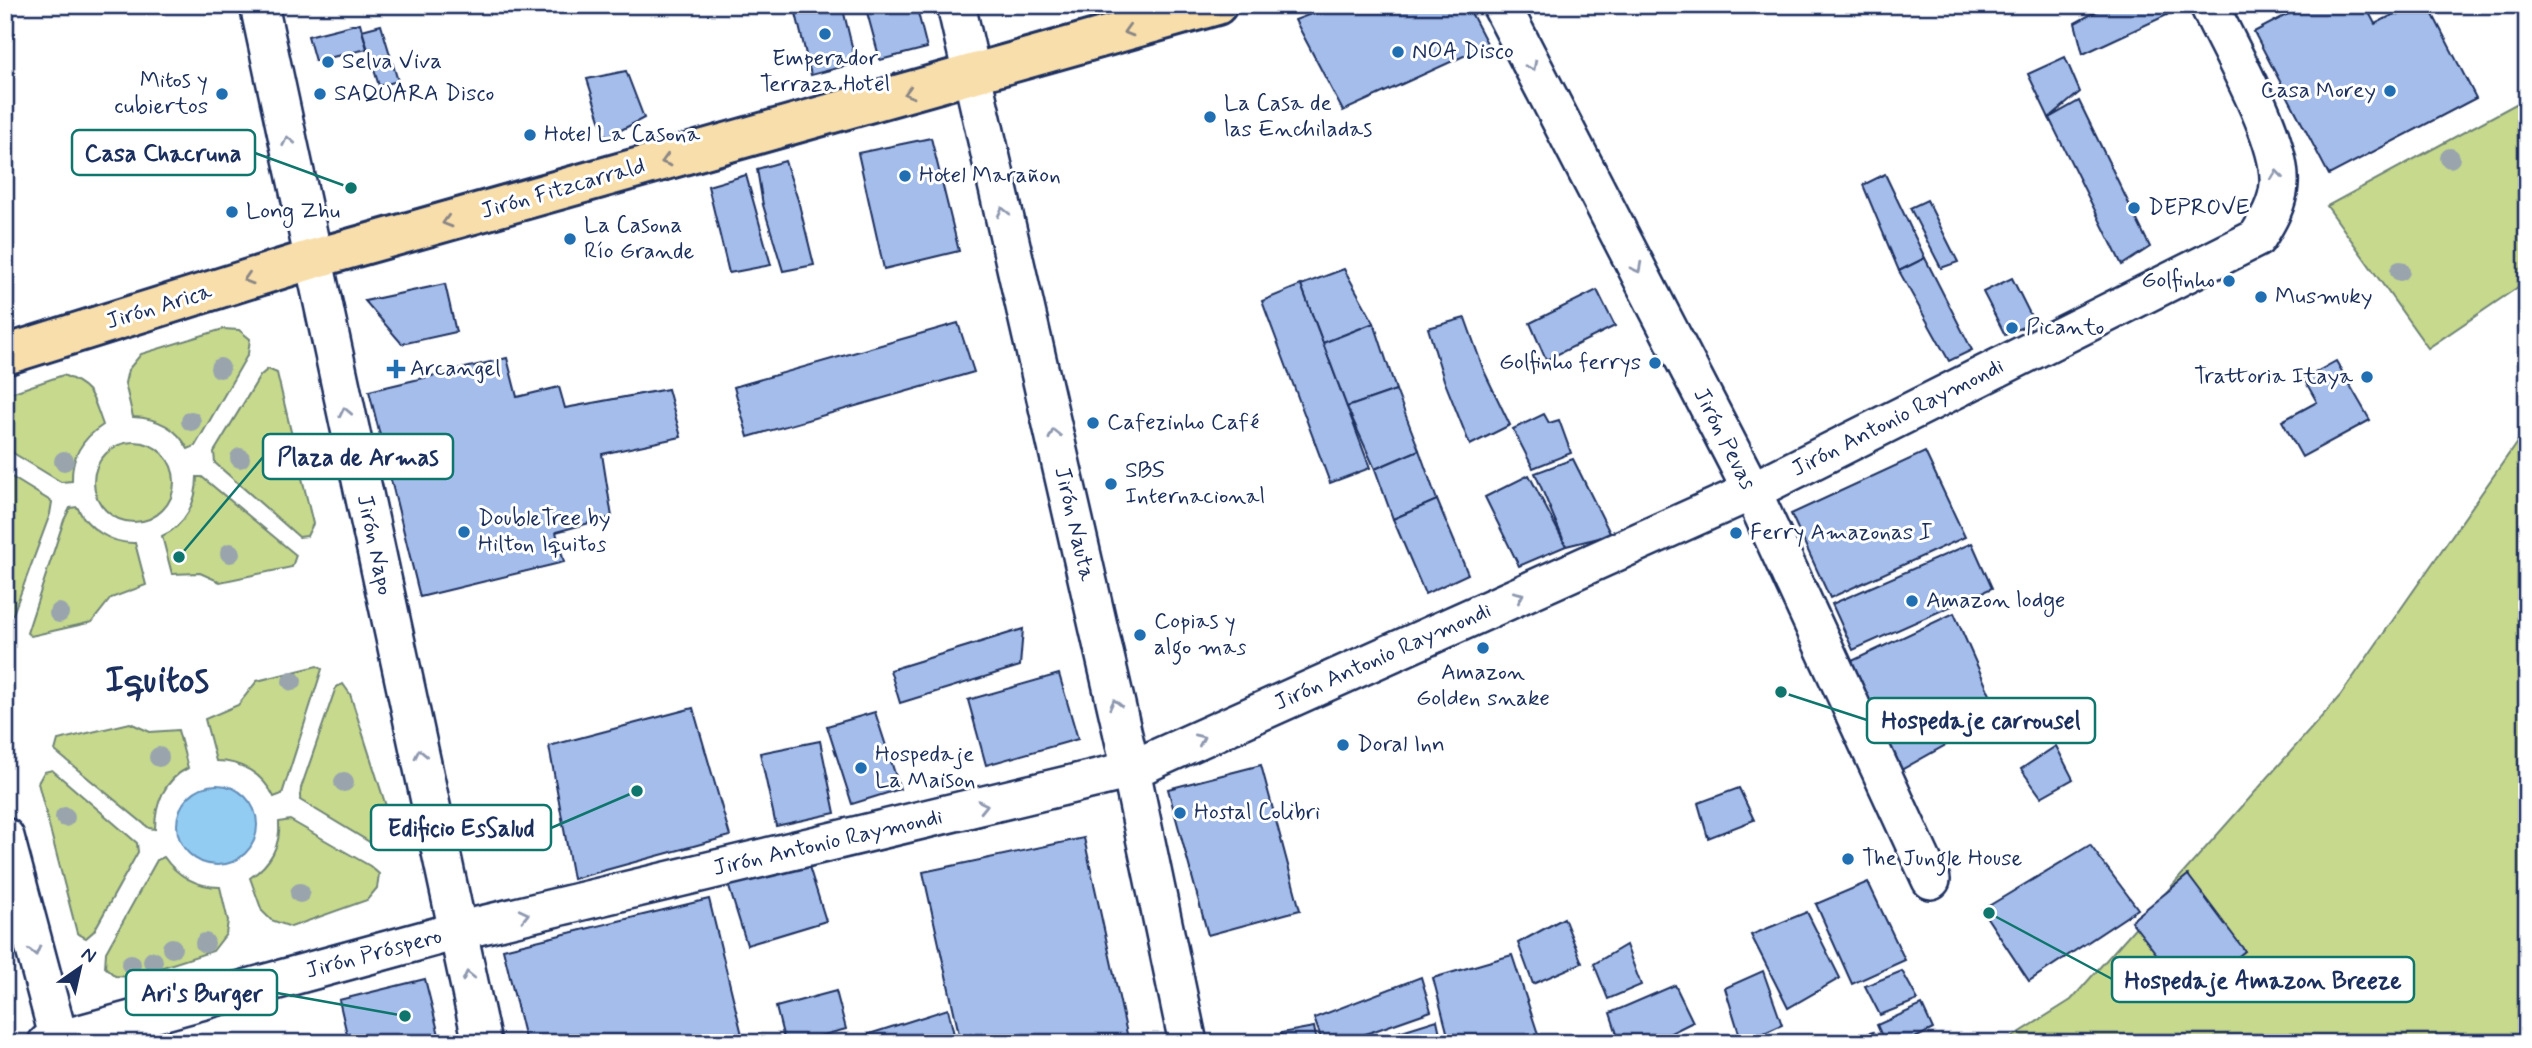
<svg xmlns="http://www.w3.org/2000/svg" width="2532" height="1048" viewBox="0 0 2532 1048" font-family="Mynerve,sans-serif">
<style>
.green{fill:#c6d98d;stroke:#708476;stroke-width:2}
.water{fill:#92ccf2;stroke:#628db7;stroke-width:2}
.building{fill:#a4bdea;stroke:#1b2f5e;stroke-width:2}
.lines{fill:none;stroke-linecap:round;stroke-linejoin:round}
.minor-casing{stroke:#1b2f5e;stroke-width:42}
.major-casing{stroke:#1b2f5e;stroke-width:44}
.minor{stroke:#fff;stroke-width:37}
.major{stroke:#f8deab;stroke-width:38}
.tree{fill:#99a4ad}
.oneway{stroke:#8a8684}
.oneway2{stroke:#8d97ae}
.poi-dot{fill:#1f6fb2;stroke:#fff;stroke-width:2.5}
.labels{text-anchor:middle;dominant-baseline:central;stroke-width:6;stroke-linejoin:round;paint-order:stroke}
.poi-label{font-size:23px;fill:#1b2f5e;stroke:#fff;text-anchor:start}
.street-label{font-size:23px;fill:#1b2f5e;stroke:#fff}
.town-label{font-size:37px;font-weight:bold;fill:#1b2f5e;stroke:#fff}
.leader{fill:none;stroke:#0f766e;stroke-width:2.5}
.callout-dot{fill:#0f766e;stroke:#fff;stroke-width:2.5}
.callout{fill:#fff;stroke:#0f766e;stroke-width:2.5}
.callout-label{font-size:24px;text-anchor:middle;font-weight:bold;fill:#1b2f5e}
</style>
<rect width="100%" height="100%" fill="#fff"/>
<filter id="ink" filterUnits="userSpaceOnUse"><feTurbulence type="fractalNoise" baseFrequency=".0143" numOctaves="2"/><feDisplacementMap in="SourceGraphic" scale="14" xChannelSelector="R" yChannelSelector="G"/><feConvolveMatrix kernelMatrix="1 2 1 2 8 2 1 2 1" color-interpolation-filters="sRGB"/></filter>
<g filter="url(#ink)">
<g class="green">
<polygon points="2527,98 2527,281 2428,348 2327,206"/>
<path d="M223,329L239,330L250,339L248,354L195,446L188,449C177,428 157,418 133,417L125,383L128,370L141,354Z"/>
<polygon points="268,369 277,373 313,524 307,536 299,537 215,463 214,452 260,376"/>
<path d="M63,375C94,387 92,396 103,425C83,438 71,457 72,481L61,482L5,448V395Z"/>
<polygon points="2527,428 2527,1043 2003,1043 2071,1000 2340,696"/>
<circle cx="134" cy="482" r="40"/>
<polygon points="5,473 52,502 50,514 13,614 6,617"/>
<path d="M197,477H202L296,555L292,567L220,582L200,573L172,574L162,536C185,526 197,502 197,477Z"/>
<path d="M77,507C87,528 111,544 135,543L146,585L111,598L92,622L31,636L27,633L64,520L70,508Z"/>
<path d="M317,666L322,669L282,794L274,797C263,774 241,761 216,761L205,719L238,705L257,681Z"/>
<polygon points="343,684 350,694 393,828 391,841 385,848 373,844 300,800 301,788 336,687"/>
<path d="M130,723L150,732L178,730L188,768C164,780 155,804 155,829L149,828L55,751L58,740Z"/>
<polygon points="52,770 137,843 138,852 94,931 86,938 77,933 38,783 44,772"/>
<path d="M290,820L370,866L379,874L377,888L367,900L291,927L271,920L262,911L250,878C269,865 281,846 279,822Z"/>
<path d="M164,857C177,876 197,887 220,887L228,921L226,934L213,951L132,977L115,976L105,967L106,952L157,860Z"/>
</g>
<circle class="water" cx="217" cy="825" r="40"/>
<g class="building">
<polygon points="794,5 842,5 856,63 811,75"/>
<polygon points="865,5 916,5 927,48 880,60"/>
<polygon points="1335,5 1467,5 1488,45 1343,111 1295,20"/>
<polygon points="2108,5 2163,5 2167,15 2083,54 2075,23"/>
<polygon points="2305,5 2365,5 2375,24 2412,5 2428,5 2476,98 2329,175 2254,32"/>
<polygon points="360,23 367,49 315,61 308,36"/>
<polygon points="381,25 398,81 379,86 362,30"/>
<polygon points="2065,57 2080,92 2049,118 2028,74"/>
<polygon points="626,71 644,118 606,138 587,79"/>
<polygon points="2079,101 2150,247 2122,265 2049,118"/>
<polygon points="931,138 959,251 884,269 858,153"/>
<polygon points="785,161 798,200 814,265 783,271 763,205 757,169"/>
<polygon points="1885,174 1925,258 1899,271 1863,185"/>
<polygon points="746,175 771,265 729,273 708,186"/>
<polygon points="1927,200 1958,262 1941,268 1910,208"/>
<polygon points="1925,258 1972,350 1949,361 1899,271"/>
<polygon points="1344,269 1374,323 1323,343 1301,285"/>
<polygon points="2012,278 2034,322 2005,335 1983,292"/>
<polygon points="445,284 456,332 402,344 365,301"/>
<polygon points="1301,285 1370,468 1330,483 1262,301"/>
<polygon points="1597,290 1615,326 1546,360 1530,323"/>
<polygon points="1465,318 1484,371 1510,425 1470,445 1444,380 1428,328"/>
<polygon points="958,323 974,372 748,437 734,387"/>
<polygon points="1374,323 1396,390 1347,407 1323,343"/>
<polygon points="507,358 517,397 559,387 565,408 668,389 681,437 602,454 612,517 556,532 564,562 420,597 369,391"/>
<polygon points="2336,361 2370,420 2302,457 2282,421 2317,402 2304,379"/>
<polygon points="1396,390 1419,450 1375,469 1347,407"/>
<polygon points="1544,414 1549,423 1559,420 1571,453 1533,468 1513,429"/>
<polygon points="1419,450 1437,500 1393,519 1375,469"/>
<polygon points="1925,452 1965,537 1830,598 1791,514"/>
<polygon points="1573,459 1611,535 1566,546 1535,473"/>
<polygon points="1529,475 1566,546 1519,566 1485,497"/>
<polygon points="1437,500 1468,574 1425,594 1393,519"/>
<polygon points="1972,543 1992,588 1853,650 1832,604"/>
<polygon points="1954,613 1999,715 1901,770 1852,661"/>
<polygon points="1023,629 1020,666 900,703 890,670"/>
<polygon points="1059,674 1078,739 986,765 968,700"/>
<polygon points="693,708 730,836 573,879 549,746"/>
<polygon points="875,712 900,789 852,804 827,726"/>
<polygon points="820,741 835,813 776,826 760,753"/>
<polygon points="2056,746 2073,779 2041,797 2021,769"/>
<polygon points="1261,765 1300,910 1208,935 1168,789"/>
<polygon points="1739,788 1754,820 1708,838 1698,803"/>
<polygon points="1084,838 1129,1043 961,1043 923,872"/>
<polygon points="2090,845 2138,909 2029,981 1982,910"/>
<polygon points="807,860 826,921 747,945 728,884"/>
<polygon points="2188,875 2245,951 2189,996 2131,921"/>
<polygon points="1868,882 1905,960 1852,984 1816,904"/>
<polygon points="709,899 744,1043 526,1043 503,949"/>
<polygon points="1807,912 1840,978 1788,1008 1751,935"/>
<polygon points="1564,918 1582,963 1533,984 1518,943"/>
<polygon points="1626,945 1641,985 1608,999 1594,964"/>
<polygon points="1512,955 1539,1037 1520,1043 1450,1043 1433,978"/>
<polygon points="1763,971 1782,1025 1742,1043 1725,988"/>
<polygon points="1902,971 1918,1000 1880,1015 1865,986"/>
<polygon points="1421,977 1431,1011 1340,1043 1323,1043 1314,1018"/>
<polygon points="425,979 441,1043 349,1043 339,1000"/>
<polygon points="1675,985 1693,1022 1651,1043 1620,1043 1610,1013"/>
<polygon points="836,991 846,1029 794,1043 785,1043 776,1007"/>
<polygon points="1922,1005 1933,1029 1905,1043 1885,1043 1877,1025"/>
<polygon points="948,1009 956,1043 841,1043"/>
<polygon points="1437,1020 1442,1043 1363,1043"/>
<polygon points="1314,1027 1317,1043 1283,1043 1281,1033"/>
<polygon points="1873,1032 1878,1043 1840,1043"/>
</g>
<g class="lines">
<g class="minor-casing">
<g id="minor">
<polyline points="259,5 482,1043"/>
<polyline points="956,5 1131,770 1188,1043"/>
<polyline points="1501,5 1752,491 1931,880"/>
<polyline points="5,837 60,1043"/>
<path d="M47,1043L457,931L1131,770L1752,491L2257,238C2267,222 2278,204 2279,184C2282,138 2229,49 2209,5"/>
</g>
</g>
<g class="major-casing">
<polyline id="major" points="5,355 313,259 1217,5"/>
</g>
<use href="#minor" class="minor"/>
<use href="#major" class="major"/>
</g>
<g class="tree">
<circle cx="2450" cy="158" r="10"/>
<circle cx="2400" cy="271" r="10"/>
<circle cx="220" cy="368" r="10"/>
<circle cx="191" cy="421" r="10"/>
<circle cx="240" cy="458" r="10"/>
<circle cx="64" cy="461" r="10"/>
<circle cx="230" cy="553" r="10"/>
<circle cx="59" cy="613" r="10"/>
<circle cx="292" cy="681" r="10"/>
<circle cx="159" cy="757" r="10"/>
<circle cx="344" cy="782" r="10"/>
<circle cx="65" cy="817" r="10"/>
<circle cx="300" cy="893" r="10"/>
<circle cx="205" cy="943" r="10"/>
<circle cx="172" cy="948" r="10"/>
<circle cx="153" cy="961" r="10"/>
<circle cx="131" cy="964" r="10"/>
</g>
<defs><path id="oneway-chevron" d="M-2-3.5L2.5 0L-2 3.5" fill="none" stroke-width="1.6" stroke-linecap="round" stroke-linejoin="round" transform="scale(1.75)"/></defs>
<g class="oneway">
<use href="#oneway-chevron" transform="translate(1128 31) rotate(164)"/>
<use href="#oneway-chevron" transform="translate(909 93) rotate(164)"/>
<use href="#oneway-chevron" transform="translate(666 161) rotate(164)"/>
<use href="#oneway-chevron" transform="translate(447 222) rotate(164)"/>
<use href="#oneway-chevron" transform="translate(248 279) rotate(163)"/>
</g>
<g class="oneway2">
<use href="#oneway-chevron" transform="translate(1532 66) rotate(63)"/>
<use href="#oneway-chevron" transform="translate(288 141) rotate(-102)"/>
<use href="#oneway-chevron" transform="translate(2277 175) rotate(-97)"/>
<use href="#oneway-chevron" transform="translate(1003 212) rotate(-103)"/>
<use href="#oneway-chevron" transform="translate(1637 268) rotate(63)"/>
<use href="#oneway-chevron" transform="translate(345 412) rotate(-102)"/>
<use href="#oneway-chevron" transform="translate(1054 434) rotate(-103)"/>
<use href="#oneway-chevron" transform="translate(1519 596) rotate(-24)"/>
<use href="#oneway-chevron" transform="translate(1115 704) rotate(-103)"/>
<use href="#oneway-chevron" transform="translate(1200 739) rotate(-24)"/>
<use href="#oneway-chevron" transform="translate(420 754) rotate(-102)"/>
<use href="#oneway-chevron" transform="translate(983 806) rotate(-13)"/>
<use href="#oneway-chevron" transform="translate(524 915) rotate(-13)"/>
<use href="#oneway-chevron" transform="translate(35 951) rotate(75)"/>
<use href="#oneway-chevron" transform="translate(468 976) rotate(-103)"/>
</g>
</g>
<g class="poi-dot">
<circle cx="825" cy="34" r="7"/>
<circle cx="1398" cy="52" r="7"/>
<circle cx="328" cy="62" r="7"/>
<circle cx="2390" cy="91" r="7"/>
<circle cx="222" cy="94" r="7"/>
<circle cx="320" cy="94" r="7"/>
<circle cx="1210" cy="117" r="7"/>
<circle cx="530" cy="135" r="7"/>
<circle cx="905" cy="176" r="7"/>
<circle cx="2134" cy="208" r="7"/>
<circle cx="232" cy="212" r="7"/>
<circle cx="570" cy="239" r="7"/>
<circle cx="2229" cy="281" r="7"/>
<circle cx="2261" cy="297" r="7"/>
<circle cx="2012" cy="328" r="7"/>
<circle cx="1655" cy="363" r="7"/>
<path d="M392.5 358.5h7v7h7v7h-7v7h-7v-7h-7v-7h7z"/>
<circle cx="2367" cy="377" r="7"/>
<circle cx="1093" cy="423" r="7"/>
<circle cx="1111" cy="484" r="7"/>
<circle cx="464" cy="532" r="7"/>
<circle cx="1736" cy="533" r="7"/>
<circle cx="1912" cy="601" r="7"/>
<circle cx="1140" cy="635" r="7"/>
<circle cx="1483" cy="648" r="7"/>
<circle cx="1343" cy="745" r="7"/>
<circle cx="861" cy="768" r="7"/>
<circle cx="1180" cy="813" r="7"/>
<circle cx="1848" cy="859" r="7"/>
</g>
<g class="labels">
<g class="poi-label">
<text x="1412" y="52">NOA Disco</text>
<text x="825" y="59" text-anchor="middle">Emperador<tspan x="825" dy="26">Terraza Hotel</tspan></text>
<text x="342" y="62">Selva Viva</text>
<text x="208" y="81" text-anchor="end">Mitos y<tspan x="208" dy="26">cubiertos</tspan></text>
<text x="2376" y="91" text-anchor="end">Casa Morey</text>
<text x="334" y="94">SAQUARA Disco</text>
<text x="1224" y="104">La Casa de<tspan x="1224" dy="26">las Enchiladas</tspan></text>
<text x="544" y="135">Hotel La Casona</text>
<text x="919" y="176">Hotel Marañon</text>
<text x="2148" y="208">DEPROVE</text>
<text x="246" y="212">Long Zhu</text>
<text x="584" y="226">La Casona<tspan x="584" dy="26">Río Grande</tspan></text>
<text x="2215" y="281" text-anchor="end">Golfinho</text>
<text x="2275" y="297">Musmuky</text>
<text x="2026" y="328">Picanto</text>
<text x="1641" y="363" text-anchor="end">Golfinho ferrys</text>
<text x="410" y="369">Arcangel</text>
<text x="2353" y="377" text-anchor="end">Trattoria Itaya</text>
<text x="1107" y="423">Cafezinho Café</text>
<text x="1125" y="471">SBS<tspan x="1125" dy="26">Internacional</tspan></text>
<text x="478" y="519">DoubleTree by<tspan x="478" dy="26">Hilton Iquitos</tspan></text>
<text x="1750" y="533">Ferry Amazonas I</text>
<text x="1926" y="601">Amazon lodge</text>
<text x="1154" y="622">Copias y<tspan x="1154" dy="26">algo mas</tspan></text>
<text x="1483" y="673" text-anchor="middle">Amazon<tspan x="1483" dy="26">Golden snake</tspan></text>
<text x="1357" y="745">Doral Inn</text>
<text x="875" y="755">Hospedaje<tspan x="875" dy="26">La Maison</tspan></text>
<text x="1194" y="813">Hostal Colibri</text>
<text x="1862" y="859">The Jungle House</text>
</g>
<g class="street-label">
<text transform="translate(563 189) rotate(-16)">Jirón Fitzcarrald</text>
<text transform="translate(159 307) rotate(-17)">Jirón Arica</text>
<text transform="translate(1898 418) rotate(-27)">Jirón Antonio Raymondi</text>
<text transform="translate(1724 439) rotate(63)">Jirón Pevas</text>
<text transform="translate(1074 524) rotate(77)">Jirón Nauta</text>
<text transform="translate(374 545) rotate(78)">Jirón Napo</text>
<text transform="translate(1383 657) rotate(-24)">Jirón Antonio Raymondi</text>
<text transform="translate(828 843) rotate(-13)">Jirón Antonio Raymondi</text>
<text transform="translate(374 954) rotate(-15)">Jirón Próspero</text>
</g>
<g class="town-label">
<text x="157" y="681">Iquitos</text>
</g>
</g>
<path class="leader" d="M351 188L255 153M179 557L263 457M1781 692L1867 720M637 791L551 828M1989 913L2112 979M405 1016L277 993"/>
<g class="callout-dot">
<circle cx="351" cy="188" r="7"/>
<circle cx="179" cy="557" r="7"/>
<circle cx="1781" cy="692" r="7"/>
<circle cx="637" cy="791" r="7"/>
<circle cx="1989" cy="913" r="7"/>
<circle cx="405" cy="1016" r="7"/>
</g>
<g class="callout">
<rect x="72" y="130" width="183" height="45" rx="7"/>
<rect x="263" y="434" width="190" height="45" rx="7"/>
<rect x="1867" y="698" width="228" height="45" rx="7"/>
<rect x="371" y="805" width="180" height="45" rx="7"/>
<rect x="2112" y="957" width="302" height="45" rx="7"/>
<rect x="126" y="970" width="151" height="45" rx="7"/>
</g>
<g class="callout-label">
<text x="163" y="161">Casa Chacruna</text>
<text x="358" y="465">Plaza de Armas</text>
<text x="1981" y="728">Hospedaje carrousel</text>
<text x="461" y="836">Edificio EsSalud</text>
<text x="2263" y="988">Hospedaje Amazon Breeze</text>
<text x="202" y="1001">Ari's Burger</text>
</g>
<rect width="2532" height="1048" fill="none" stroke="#fff" stroke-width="28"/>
<rect x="14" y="14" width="2504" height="1020" fill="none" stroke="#1b2f5e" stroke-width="2.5" filter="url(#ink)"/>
<g transform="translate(80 968) rotate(34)" stroke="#ffffff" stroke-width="5" paint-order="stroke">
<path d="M0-5L12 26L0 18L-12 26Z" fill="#1b2f5e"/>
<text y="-10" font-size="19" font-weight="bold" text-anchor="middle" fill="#1b2f5e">N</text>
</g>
</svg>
